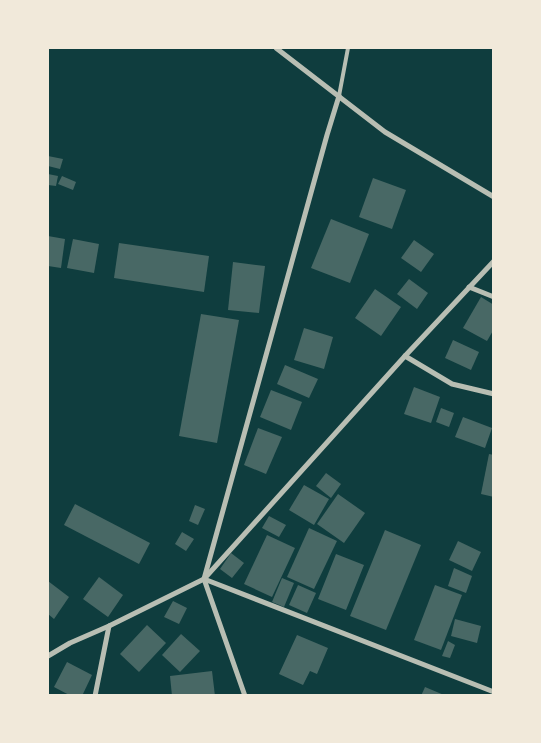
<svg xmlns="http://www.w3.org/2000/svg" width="541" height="743" viewBox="0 0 541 743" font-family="'PT Sans',sans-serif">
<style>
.building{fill:#486865}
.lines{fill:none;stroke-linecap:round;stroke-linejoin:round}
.service{stroke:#b8beb3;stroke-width:4}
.minor{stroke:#b8beb3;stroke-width:5}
</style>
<rect width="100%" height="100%" fill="#0f3d3e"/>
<g class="building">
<polygon points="48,156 63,159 60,169 48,166"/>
<polygon points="48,174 58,176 56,186 48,185"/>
<polygon points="62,176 76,182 73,190 58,184"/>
<polygon points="373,178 406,190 392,229 359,217"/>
<polygon points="331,219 369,234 350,283 311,268"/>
<polygon points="48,236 65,239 61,268 48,266"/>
<polygon points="73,239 99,244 94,273 67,268"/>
<polygon points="414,240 434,254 421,272 401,258"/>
<polygon points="119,243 209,256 204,292 114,278"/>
<polygon points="233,262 265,266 259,313 228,310"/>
<polygon points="409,279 428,293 417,309 397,294"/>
<polygon points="375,289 401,307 381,336 355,318"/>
<polygon points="481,297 494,305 494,329 487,341 463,328"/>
<polygon points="201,314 239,320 217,443 179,436"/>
<polygon points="304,328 333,337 324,369 294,360"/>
<polygon points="453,340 479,352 471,370 445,358"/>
<polygon points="285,365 318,379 309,398 277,384"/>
<polygon points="414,387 440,397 431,423 404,414"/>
<polygon points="271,390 302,402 291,430 260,417"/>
<polygon points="441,408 454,413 449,427 436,422"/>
<polygon points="463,417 492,428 485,448 455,437"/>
<polygon points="258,428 282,437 266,474 244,465"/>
<polygon points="489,454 494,455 494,497 481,494"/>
<polygon points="326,473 341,484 331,498 316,486"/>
<polygon points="304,485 329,499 314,525 289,510"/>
<polygon points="338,494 365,513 344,543 317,524"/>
<polygon points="75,504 150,543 139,564 64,525"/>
<polygon points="195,505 205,509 198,525 189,521"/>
<polygon points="269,516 286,525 279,537 262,528"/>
<polygon points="309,528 337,541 314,589 287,577"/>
<polygon points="385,530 421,545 386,630 350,616"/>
<polygon points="182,532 194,539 186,551 175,544"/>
<polygon points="267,535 295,548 272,597 244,584"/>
<polygon points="458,541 481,552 472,571 449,560"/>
<polygon points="231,553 244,563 232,578 220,569"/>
<polygon points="336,554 364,565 346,610 318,599"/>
<polygon points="454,568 472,576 466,593 448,586"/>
<polygon points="99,577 123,595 108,617 83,599"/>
<polygon points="282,578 294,583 284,607 272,602"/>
<polygon points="48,581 69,597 54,619 48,614"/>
<polygon points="298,585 316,593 307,613 289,605"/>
<polygon points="435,585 462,595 441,650 414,640"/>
<polygon points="173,601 187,608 179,624 164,617"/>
<polygon points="455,619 481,626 477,643 451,636"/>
<polygon points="147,625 166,643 139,672 120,654"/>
<polygon points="181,634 200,651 180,672 162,655"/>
<polygon points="297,635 328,648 317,674 310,671 303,685 279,674"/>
<polygon points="448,641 455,645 450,658 442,656"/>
<polygon points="67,662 92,675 82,696 71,696 54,687"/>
<polygon points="212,671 215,696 172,696 170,676"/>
<polygon points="425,687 444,695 444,696 421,696"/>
</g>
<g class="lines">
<polyline class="service" points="339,96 348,48"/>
<g class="minor">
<polyline points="276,48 385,132 494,197"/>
<polyline points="469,287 494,297"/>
<polyline points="405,356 452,384 494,394"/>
<polyline points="204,579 494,692"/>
<polyline points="48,656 70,643 109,626 204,579 405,356 494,261"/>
<polyline points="95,696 109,626"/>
<polyline points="245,696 204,579 327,135 339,96"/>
</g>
</g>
<rect width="541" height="743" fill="none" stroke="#f1e9da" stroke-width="98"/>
</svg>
